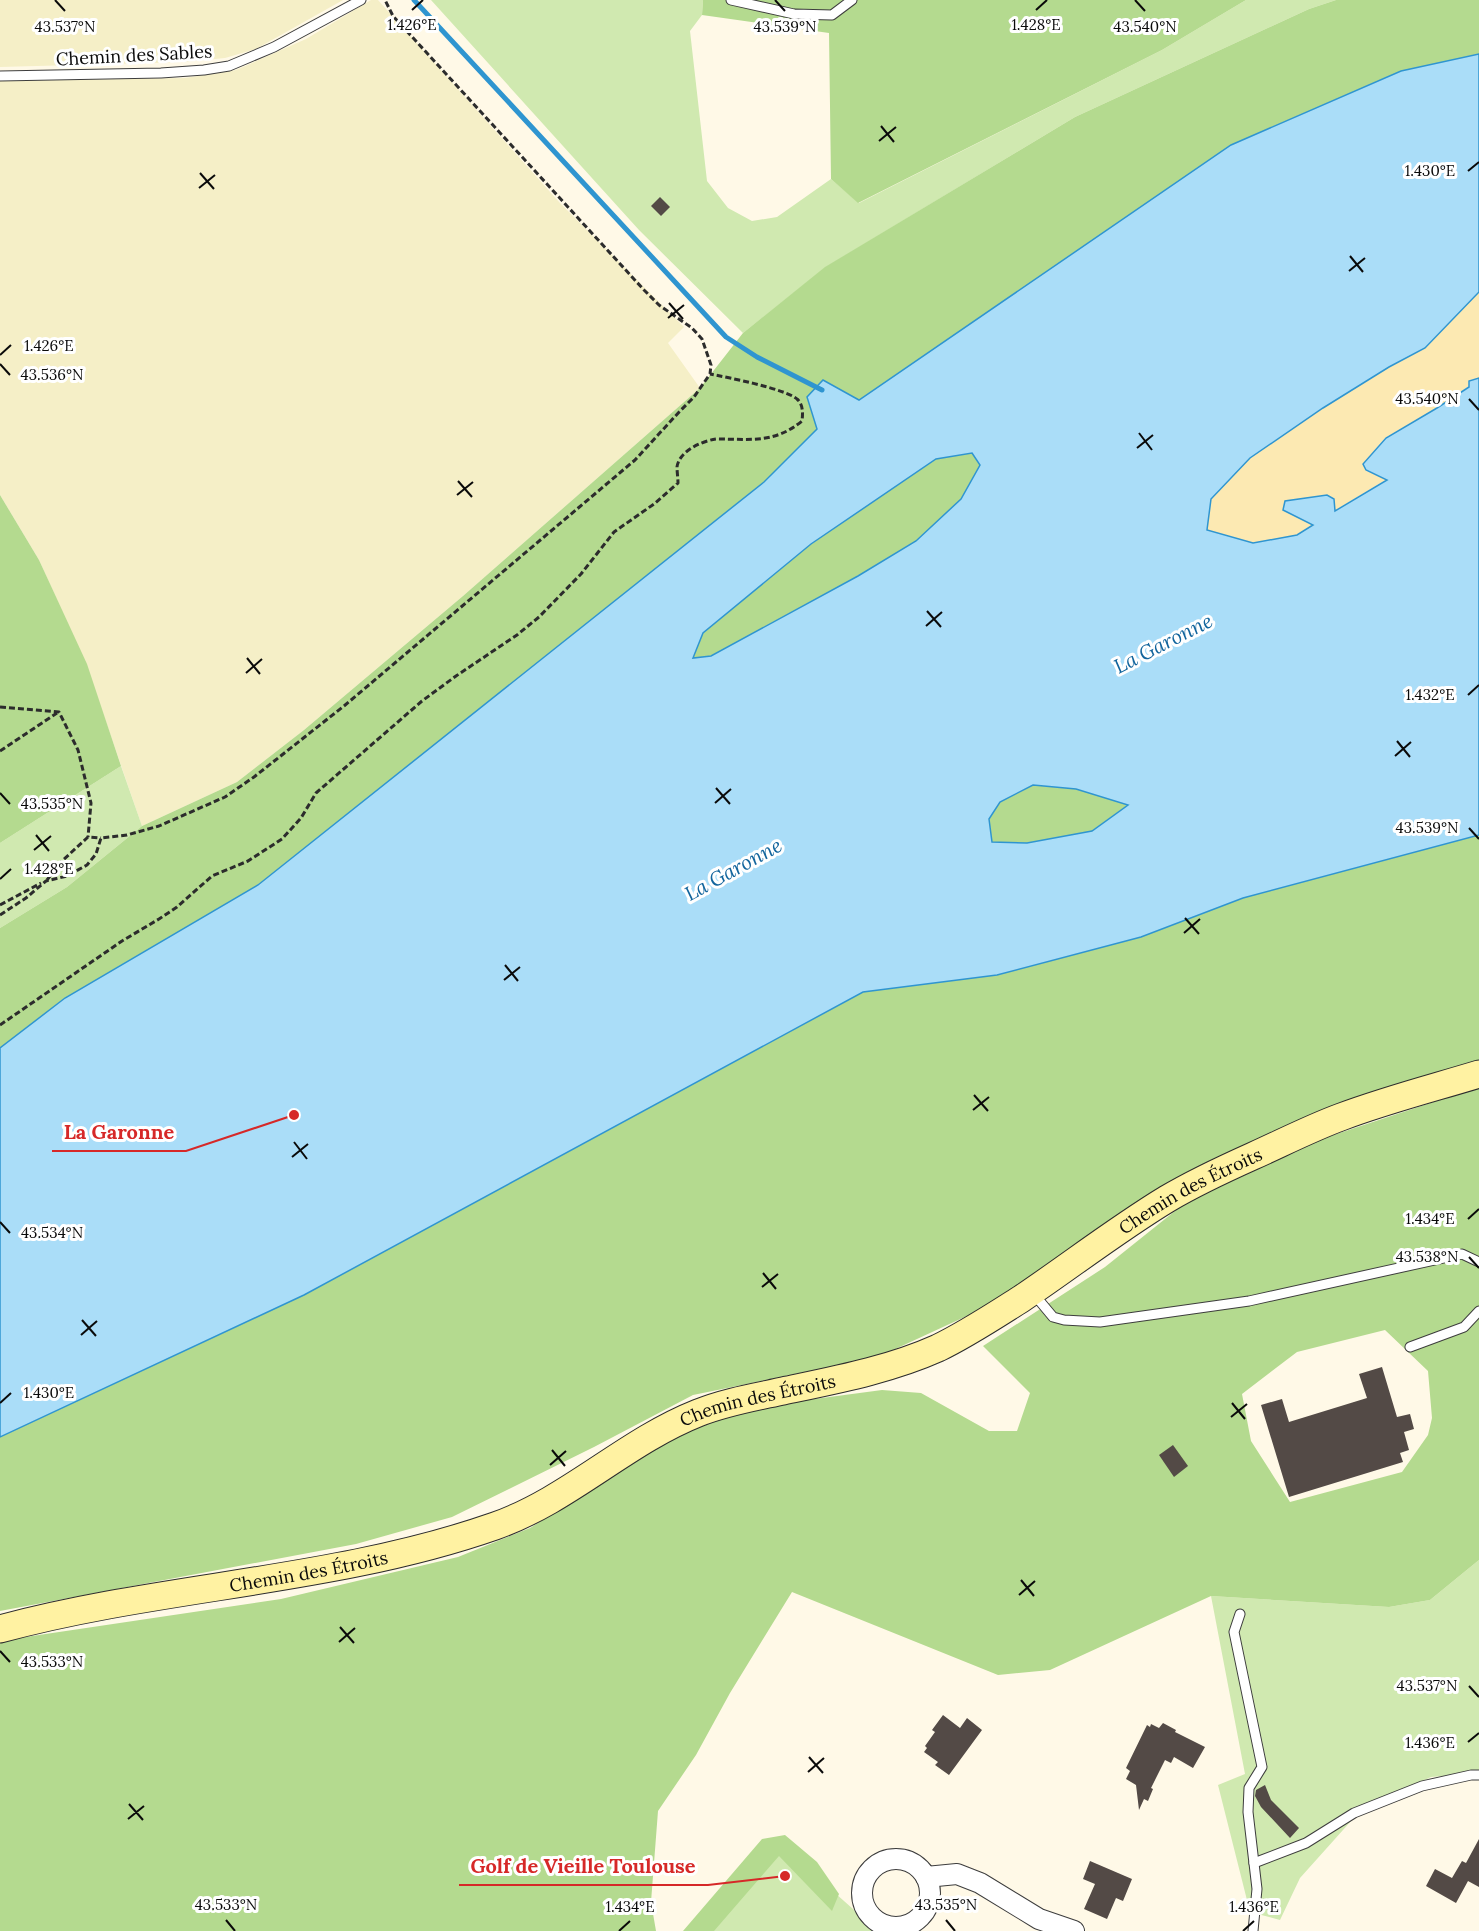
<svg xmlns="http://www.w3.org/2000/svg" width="1479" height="1931" viewBox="0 0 1479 1931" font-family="Lora,serif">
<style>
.farmland{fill:#f5efc7}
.green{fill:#d0e9b0}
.forest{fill:#b4da8f;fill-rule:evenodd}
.sand{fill:#fce9b2}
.water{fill:#aaddf8;stroke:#2f95d0;stroke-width:1.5;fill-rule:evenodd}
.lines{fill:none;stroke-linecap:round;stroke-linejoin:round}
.stream{stroke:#2f95d0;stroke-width:5}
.building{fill:#534a46}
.lane-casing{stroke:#3d3d3d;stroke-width:11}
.street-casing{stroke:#3d3d3d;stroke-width:22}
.secondary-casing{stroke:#2c2c2c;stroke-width:29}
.path{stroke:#2c2c2c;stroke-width:3;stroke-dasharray:6 3;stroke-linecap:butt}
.lane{stroke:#fff;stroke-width:9}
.street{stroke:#fff;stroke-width:20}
.secondary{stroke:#fff2a2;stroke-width:27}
.ticks{fill:none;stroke:#0a0a0a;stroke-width:2}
.labels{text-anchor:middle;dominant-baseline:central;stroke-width:6;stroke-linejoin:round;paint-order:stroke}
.street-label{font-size:18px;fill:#0a0a0a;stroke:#fff}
.water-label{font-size:20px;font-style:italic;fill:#12659d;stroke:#fff}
.ticks-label{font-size:15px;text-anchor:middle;fill:#0a0a0a;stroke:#fff;stroke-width:6;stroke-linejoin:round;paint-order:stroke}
.leader{fill:none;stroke:#d62828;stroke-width:2}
.callout-dot{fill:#d62828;stroke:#fff;stroke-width:2}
.callout-label{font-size:20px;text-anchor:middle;font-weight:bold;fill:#d62828;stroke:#fff;stroke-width:6;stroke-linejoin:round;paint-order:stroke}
</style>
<rect width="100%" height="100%" fill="#fff9e7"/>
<g class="farmland">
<polygon points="0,0 343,0 256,49 225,58 185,62 0,67"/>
<polygon points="371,0 378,0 560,203 684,327 668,343 700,388 463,596 304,730 237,782 142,826 86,664 39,560 0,495 0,81 185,78 236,70 306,39"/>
</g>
<g class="green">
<polygon points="431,0 703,0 702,15 690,31 707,181 728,208 752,221 777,217 831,179 859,203 1162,50 1246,0 1336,0 1309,9 1075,117 826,267 743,333 639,230"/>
<polygon points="121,766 142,826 67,887 0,928 0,843"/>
<polygon points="1479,1560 1479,1773 1431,1777 1360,1811 1300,1878 1280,1920 1250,1912 1218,1785 1245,1774 1211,1596 1389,1607 1430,1600"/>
<polygon points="780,1844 853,1909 875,1931 710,1931"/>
</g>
<g class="forest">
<polygon points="703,0 1246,0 1162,50 858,203 831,179 829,33 702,15"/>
<polygon points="1336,0 1479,0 1479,54 1401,71 1231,145 859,400 807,397 817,429 764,482 258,885 65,998 0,1048 0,928 67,887 142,826 237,782 304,730 463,596 700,388 743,333 825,267 1075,117 1309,9"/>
<polygon points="972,453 980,465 961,499 916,541 858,576 711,656 692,658 703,633 811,544 936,459"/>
<polygon points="0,495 39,560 87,664 121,766 0,843"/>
<polygon points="1033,785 1076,789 1129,804 1092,831 1027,843 992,842 989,819 1000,802"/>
<polygon points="1479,835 1479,1063 1347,1102 982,1309 878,1357 693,1395 594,1447 452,1517 356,1544 0,1611 0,1437 304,1295 863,992 997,975 1141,937 1243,898"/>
<path d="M1479,1087V1560L1430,1600L1389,1607L1211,1596L1050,1670L998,1675L792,1592L730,1693L696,1755L658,1811L651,1902L656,1931H0V1643L12,1639L281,1599L458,1557L530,1528L675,1437L739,1409L882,1390L921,1393L989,1431H1017L1030,1393L983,1346L1105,1267L1180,1207L1288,1150ZM1385,1330L1428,1371L1432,1418L1428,1435L1402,1472L1290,1502L1251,1441L1242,1394L1297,1352Z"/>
<polygon points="785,1835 817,1862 839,1894 832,1911 779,1856 714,1931 683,1931 762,1839"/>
</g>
<polygon class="sand" points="1479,292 1479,378 1470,380 1469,386 1437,408 1385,438 1363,464 1366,471 1387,479 1334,511 1327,495 1285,501 1283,510 1314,525 1297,535 1253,543 1207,530 1210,499 1250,458 1323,408 1389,367 1425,348"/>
<path class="water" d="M1479,54V292L1425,348L1389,367L1323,408L1250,458L1211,499L1207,530L1253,543L1297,535L1313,525L1283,510L1285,501L1327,495L1334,499L1335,511L1387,480L1366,470L1363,464L1386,438L1437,408L1469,387V381L1479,378V835L1243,898L1141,937L997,975L863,992L304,1295L0,1437V1048L65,998L258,885L764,482L817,429L807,397L823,380L859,400L1231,145L1401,71ZM972,453L980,465L961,499L916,541L858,576L711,656L693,658L703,633L811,544L936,459ZM1033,785L1076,789L1128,805L1092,831L1027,843L992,842L989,819L1000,802Z"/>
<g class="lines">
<polyline class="stream" points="414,0 726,337 757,357 822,390"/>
</g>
<g class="building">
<polygon points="660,197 670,207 661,216 651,206"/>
<polygon points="1382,1367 1397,1417 1410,1414 1414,1429 1404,1432 1409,1450 1400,1453 1403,1462 1289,1497 1261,1405 1282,1399 1289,1422 1367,1398 1359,1374"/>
<polygon points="1173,1445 1188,1466 1174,1477 1159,1455"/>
<polygon points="943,1715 960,1728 967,1718 982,1730 949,1775 935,1765 938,1762 924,1752 927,1748 925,1746 935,1732 932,1730"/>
<polygon points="1163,1723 1176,1730 1175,1732 1205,1747 1193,1768 1174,1757 1171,1763 1165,1760 1151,1788 1153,1789 1148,1801 1144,1799 1139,1810 1136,1785 1126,1779 1130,1771 1126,1768 1147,1725 1150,1727 1151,1724 1159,1728"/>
<polygon points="1265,1785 1271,1800 1299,1828 1290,1838 1261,1807 1255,1796 1256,1790"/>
<polygon points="1479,1839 1479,1887 1468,1881 1456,1903 1426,1886 1435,1869 1452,1878 1462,1861 1466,1863"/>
<polygon points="1090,1861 1132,1879 1123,1901 1116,1898 1107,1919 1084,1909 1095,1884 1083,1879"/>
</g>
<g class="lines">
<g class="lane-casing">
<g id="lane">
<polyline points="731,0 794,14 832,15 852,0"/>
<polyline points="0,76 161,73 204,70 229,66 274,47 361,0"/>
<polyline points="1033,1293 1053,1317 1064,1320 1100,1322 1249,1301 1462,1254 1479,1262"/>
<polyline points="1410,1347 1464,1327 1479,1311"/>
<polyline points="1240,1614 1234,1632 1262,1767 1249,1788 1248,1812 1257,1889 1253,1931"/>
<polyline points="1254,1863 1306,1843 1354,1813 1422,1786 1471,1775 1479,1775"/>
</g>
</g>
<g class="street-casing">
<g id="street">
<circle cx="896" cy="1893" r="34"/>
<polyline points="926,1877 957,1874 980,1883 1039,1919 1074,1931"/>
</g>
</g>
<g class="secondary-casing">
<g id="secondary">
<path id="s1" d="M0,1629C163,1585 335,1582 495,1526C569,1500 625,1442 698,1413C725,1402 755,1397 783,1391C835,1380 889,1370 938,1348C967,1334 994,1316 1021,1299C1070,1266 1116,1230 1167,1199C1194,1183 1224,1169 1253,1156C1282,1143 1311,1128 1341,1117C1386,1100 1433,1088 1479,1074"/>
</g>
</g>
<g class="path">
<polyline points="0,707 59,712 78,750 91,803 88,837"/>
<polyline points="0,751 57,713"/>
<polyline points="47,880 62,861 88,837 101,838"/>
<polyline points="0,905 41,883"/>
<polyline points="0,915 26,898 46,881 67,876 87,865 96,854 101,838 127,835 159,826 225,797 254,777 344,706 635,460 680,411 694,397 710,374 711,365 702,339 692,328 659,305 644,290 393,16 385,0"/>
<path d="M0,1025L122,941L159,919L177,907L212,876L248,861L282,839L301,818L316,793L422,701L456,676L517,635L539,617L581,574L614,532L654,504L678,483C678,478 677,472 677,467C679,451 702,441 716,439C750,439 774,444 802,421C803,413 803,404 797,399C786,389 726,377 710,374"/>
</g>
<use href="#lane" class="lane"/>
<use href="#street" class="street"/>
<use href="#secondary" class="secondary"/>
</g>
<path class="ticks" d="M55,0L65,11M775,0L785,11M1135,0L1145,11M412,10L423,0M1036,10L1047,0M881,126L894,142M879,141L896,127M1468,171L1479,162M200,173L214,189M199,188L215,175M1350,256L1363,272M1349,271L1365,258M669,303L683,319M668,318L684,305M0,355L11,345M0,364L10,375M1469,399L1479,410M1139,433L1152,450M1137,448L1153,435M458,481L472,497M457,495L473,482M927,611L941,627M926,626L942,612M247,658L260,674M246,673L262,659M1468,695L1479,685M1397,741L1410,757M1395,756L1411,742M716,788L730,804M0,793L10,804M715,803L731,789M1469,828L1479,839M36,835L49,851M34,850L51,836M0,879L11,869M1185,918L1199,934M1184,933L1200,919M505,965L518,981M504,980L520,967M974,1095L988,1111M973,1110L989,1097M294,1142L307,1159M292,1157L308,1144M1468,1219L1479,1209M0,1222L10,1233M1469,1257L1479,1268M763,1273L776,1289M762,1287L778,1274M82,1320L96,1336M81,1335L97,1321M0,1403L11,1393M1232,1403L1245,1419M1231,1417L1247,1404M552,1450L565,1466M550,1465L566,1451M1021,1580L1034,1596M1019,1595L1035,1581M340,1627L354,1643M339,1642L355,1628M0,1651L10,1662M1469,1686L1479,1697M1468,1742L1479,1733M809,1757L823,1773M808,1772L824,1758M129,1804L143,1820M128,1819L144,1806M226,1920L235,1931M946,1920L955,1931M619,1931L630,1921M1243,1931L1254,1921"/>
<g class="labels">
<g class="street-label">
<text transform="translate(134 55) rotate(-3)">Chemin des Sables</text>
<text stroke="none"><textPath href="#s1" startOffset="1286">Chemin des Étroits</textPath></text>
<text stroke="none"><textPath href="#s1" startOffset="800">Chemin des Étroits</textPath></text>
<text stroke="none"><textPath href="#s1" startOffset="314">Chemin des Étroits</textPath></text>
</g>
<g class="water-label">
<text transform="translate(1163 643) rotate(-27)">La Garonne</text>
<text transform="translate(733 869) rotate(-29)">La Garonne</text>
</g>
</g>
<g class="ticks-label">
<text x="412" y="30">1.426°E</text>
<text x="1036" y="30">1.428°E</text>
<text x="65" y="32">43.537°N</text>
<text x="785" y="32">43.539°N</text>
<text x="1145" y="32">43.540°N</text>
<text x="1430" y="176">1.430°E</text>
<text x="49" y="351">1.426°E</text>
<text x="52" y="380">43.536°N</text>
<text x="1427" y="404">43.540°N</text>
<text x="1430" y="700">1.432°E</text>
<text x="52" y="809">43.535°N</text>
<text x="1427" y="833">43.539°N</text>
<text x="49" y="874">1.428°E</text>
<text x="1430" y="1224">1.434°E</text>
<text x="52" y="1238">43.534°N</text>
<text x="1427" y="1262">43.538°N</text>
<text x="49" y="1398">1.430°E</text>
<text x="52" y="1667">43.533°N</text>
<text x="1427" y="1691">43.537°N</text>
<text x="1430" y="1748">1.436°E</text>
<text x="226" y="1910">43.533°N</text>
<text x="946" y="1910">43.535°N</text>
<text x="630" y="1912">1.434°E</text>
<text x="1254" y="1912">1.436°E</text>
</g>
<path class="leader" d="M294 1115L186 1151H52M785 1876L708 1885H459"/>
<g class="callout-dot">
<circle cx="294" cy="1115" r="6"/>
<circle cx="785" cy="1876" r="6"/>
</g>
<g class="callout-label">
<text x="119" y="1139">La Garonne</text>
<text x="583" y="1873">Golf de Vieille Toulouse</text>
</g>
</svg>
